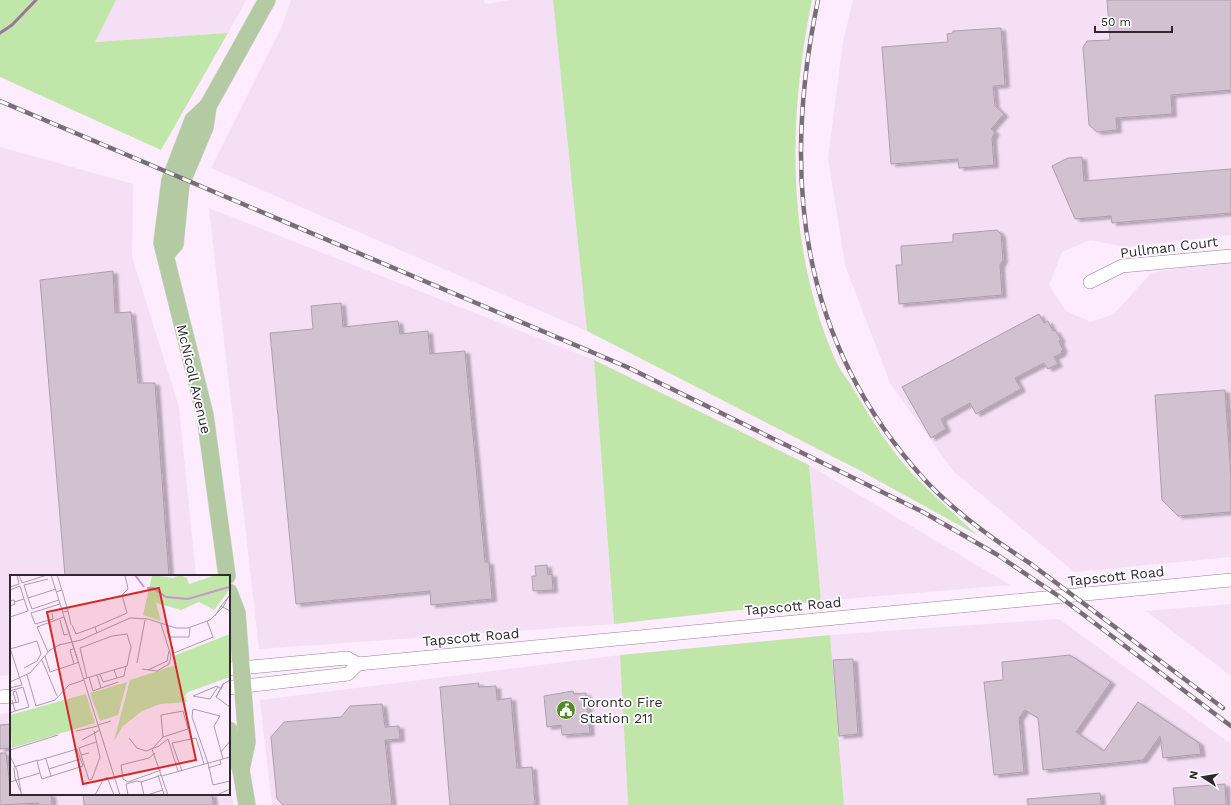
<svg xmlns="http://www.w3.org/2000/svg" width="1231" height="805" viewBox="0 0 1231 805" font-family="'Work Sans',sans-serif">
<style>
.built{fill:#f5dff5}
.green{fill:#c1e6a9}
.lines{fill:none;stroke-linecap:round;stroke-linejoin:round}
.stream{stroke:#9d749e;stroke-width:3}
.building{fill:#d1c1d1;stroke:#ae9eae;filter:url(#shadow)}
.minor-casing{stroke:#938493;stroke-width:14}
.major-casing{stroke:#dad8da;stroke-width:18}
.minor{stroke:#fff;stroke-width:13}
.major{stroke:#b3caa3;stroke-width:17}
.rail-casing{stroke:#786e78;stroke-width:4.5}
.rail{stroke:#fff;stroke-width:3;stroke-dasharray:9;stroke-linecap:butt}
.labels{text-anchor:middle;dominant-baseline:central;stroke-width:3.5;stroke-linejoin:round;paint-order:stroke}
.street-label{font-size:14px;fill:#2f292f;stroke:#fff}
.poi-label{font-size:14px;fill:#2f292f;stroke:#fff;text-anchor:start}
.inset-river{fill:none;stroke:#cc94cd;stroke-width:2}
.inset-road{fill:none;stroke:#aa9eab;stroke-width:1}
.view{fill:#d62828;fill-opacity:0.15;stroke:#d62828;stroke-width:2}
.inset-edge{fill:none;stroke:#2f292f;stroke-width:2}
</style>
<defs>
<filter id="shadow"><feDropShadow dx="4.5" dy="2.5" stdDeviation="1" flood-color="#0004"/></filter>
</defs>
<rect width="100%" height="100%" fill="#fcecfd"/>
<g class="built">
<polygon points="116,0 246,0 228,33 94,42"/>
<polygon points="291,0 484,0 485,4 510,0 553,0 587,331 211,168 282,26"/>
<polygon points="853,0 1231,0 1231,235 1125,247 1090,240 1062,252 1049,285 1066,311 1091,322 1114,314 1151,273 1189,266 1231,262 1231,557 1074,572 953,471 890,383 845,265 828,158 843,42"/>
<polygon points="0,147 133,184 132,257 179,407 196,576 11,576 11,675 0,676"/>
<polygon points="209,208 594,360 614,624 259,649"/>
<polygon points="809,465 1010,585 821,601"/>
<polygon points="1231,604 1231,676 1146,611"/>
<polygon points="1059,619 1231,744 1231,805 844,805 830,635"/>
<polygon points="620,655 628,805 272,805 260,700"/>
<polygon points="11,713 11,794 229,794 229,785 234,805 0,805 0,714"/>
</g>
<g class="green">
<polygon points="0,0 116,0 95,42 228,33 161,150 0,77"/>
<path d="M553,0H812C788,117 786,245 834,357C838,367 845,376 851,385C864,407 877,429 892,449C916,482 948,507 977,535L859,470L587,331Z"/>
<polygon points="594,360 809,465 821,601 614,624"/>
<polygon points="830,635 844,805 628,805 620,655"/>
</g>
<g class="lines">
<polyline class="stream" points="0,33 12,25 36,0"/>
</g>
<g class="building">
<polygon points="1107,0 1231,0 1231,90 1171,95 1172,114 1116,118 1117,130 1097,132 1089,125 1083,47 1087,41 1110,40"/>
<polygon points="1001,28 1005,85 993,86 995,106 1004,114 991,129 995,132 992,138 994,165 959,168 958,159 891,164 882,47 948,42 947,34 953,33 953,31"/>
<polygon points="1082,157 1084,181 1231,169 1231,213 1112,223 1111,216 1075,219 1052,166 1068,158"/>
<polygon points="997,230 1001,234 1003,260 1000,265 1002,295 899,304 896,265 902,265 901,246 953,242 953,234"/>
<polygon points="113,271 115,313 131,312 138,383 155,383 169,576 65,576 40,280"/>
<polygon points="341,303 343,327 398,321 400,334 428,331 430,354 465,351 485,562 489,562 492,599 431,605 430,591 296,604 270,333 313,329 311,306"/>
<polygon points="1039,314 1044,323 1048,321 1053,331 1055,330 1061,340 1059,341 1063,350 1061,351 1062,353 1054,357 1058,364 1048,369 1044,363 1015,378 1021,389 976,414 970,403 941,419 946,429 931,438 902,387"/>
<polygon points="1225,390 1231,478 1231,512 1178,516 1162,500 1155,395"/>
<polygon points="547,565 548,575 552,574 553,590 533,591 532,576 536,576 535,566"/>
<polygon points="1070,655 1111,682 1076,732 1104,751 1138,702 1199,743 1201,754 1163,758 1160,736 1143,760 1043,770 1038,718 1025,710 1019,718 1024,772 994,775 984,682 1003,680 1002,662"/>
<polygon points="853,659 858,734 839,736 833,660"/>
<polygon points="479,683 478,687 496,686 497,700 511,698 517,768 532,767 535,805 450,805 440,687"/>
<polygon points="573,691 574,694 586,693 590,733 562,735 561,725 547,727 544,696"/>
<polygon points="382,704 385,727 399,726 400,739 385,740 392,805 283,805 277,799 271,737 284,722 341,717 350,706"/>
<polygon points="11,724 11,748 0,749 0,725"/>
<polygon points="0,753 6,753 11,794 51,794 52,805 39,805 38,803 0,805"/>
<polygon points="1225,784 1226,805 1175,805 1173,788"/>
<polygon points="1100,793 1101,805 1028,805 1027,799"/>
<polygon points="83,794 212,794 213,805 84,805"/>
</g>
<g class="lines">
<g class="minor-casing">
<g id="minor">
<polyline points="1090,282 1122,266 1231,256"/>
<polyline points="229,669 347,658 358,664 1231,580"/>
<polyline points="229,688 348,674 358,664"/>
<polyline points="0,697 11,696"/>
</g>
</g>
<g class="major-casing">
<g id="major">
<polyline points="166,254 175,244 181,184 205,127 208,106"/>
<polyline points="227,576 205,415 162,243 170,180 193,120 208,106 267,0"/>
<polyline points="229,592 237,613 247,742 241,770"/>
<polyline points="229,730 231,744 241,770 247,805"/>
</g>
</g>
<use href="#minor" class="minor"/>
<use href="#major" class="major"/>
<g class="rail-casing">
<g id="rail">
<path d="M818,0C781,177 799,341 924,479C954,512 994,540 1031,564L1223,708"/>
<polyline points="0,101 627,367 923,512 996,554 1060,597 1231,726"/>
</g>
</g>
<use href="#rail" class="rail"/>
</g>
<defs>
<g id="civic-disc" transform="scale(1)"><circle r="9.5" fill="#538923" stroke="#fff"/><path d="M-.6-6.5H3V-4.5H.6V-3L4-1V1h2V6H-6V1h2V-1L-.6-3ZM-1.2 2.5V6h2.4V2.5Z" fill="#fff"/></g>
</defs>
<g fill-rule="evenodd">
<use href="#civic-disc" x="566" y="710"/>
</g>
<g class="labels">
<g class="street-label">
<text transform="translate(1169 247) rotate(-7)">Pullman Court</text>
<text transform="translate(194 379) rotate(77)">McNicoll Avenue</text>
<text transform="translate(1116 576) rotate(-6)">Tapscott Road</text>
<text transform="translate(793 606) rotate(-5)">Tapscott Road</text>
<text transform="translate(471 637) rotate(-5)">Tapscott Road</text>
</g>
<g class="poi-label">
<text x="580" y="702">Toronto Fire<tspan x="580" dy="16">Station 211</tspan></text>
</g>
</g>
<g transform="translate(10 575)">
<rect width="220" height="220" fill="#fcecfd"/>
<path d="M142,0L163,3L170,0L177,3L179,9L206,0H220V14L204,35L189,27L171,35L146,28L151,46L133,40ZM220,59V102L178,117L175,121L177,127L150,129L132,136L113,151L104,166L120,105L166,90L163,81ZM117,107L108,140L90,146L80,118ZM76,119L85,148L2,173L0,140Z" fill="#c1e6a9"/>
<path class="inset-river" d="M125,0L134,12M137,13H143L156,22L178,24L219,12"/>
<path class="inset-road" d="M9,0L12,8L37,0M41,0L110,220M47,0L52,15M38,4L14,10L18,23L46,14M0,12L9,9L7,0M0,15L10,11L14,24L4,27M46,17L52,15L58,36L53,37M18,23L22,34L49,25M0,26L4,25L5,29L0,31M211,31L220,20M213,32L219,21M58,36L61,50M42,38L43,44L25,49L21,38L50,29M205,41L211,31L220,36M0,42L18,36L14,24M54,42L67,83M50,45L54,60L58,59M62,50L66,59L85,52M159,51L157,56L164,78L203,62L197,46M87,58L85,52L117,38L112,20L118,14L115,0M159,62H179L180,53M49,70L71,65L120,43L138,44L166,53H178L200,45L213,32M0,73L12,110L0,113M0,74L27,66L31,79L27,86M63,74L60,75L64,89L69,87M38,77L27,52L54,42M35,81L40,97L64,89M32,85L47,121M127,88L135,45M14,93L27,86M132,94L147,96L159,89L161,81L151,49M104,95L107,103L114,101L116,91M138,95L157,86L159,76M90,99L93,107L107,103M17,100L26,131L45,125L59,110L74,105M79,102L83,116L91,113L87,100M74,104L77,103L90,99L117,91L121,72L117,59L102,61L70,73L77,103M0,107L20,98L40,75L51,69M214,108L206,122L213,109L220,105M208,112L200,124L183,121L207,111L208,112L212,114M91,113L108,107M0,116L13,112M206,122L220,132M0,129L3,128L9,127L6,116L3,117L6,127M5,136L19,132L13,112M0,138L5,136L2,125M88,150L101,146M66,156L88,151M119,163L127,173L136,176L149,171L158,164L168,196M72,165L90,155M142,174L153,162L178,154L173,136L151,140L153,162M142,174L158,220M0,175L48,160M211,177L220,166M79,178L71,180L79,205L82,204L90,182L84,156M145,178L139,183L111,190L113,204L118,207L151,195M71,180L69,173L86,167M0,181L7,195L11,217M36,184L41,201M213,184L204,151L210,141L183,134L182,142L198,188L203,210L220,206M4,192L28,185M4,193L5,203L12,220M198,193L211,189L210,185M39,194L70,184M172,196L162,168L186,163L194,189M148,200L154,219M152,201L220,182M0,207L30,198L32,204L73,191L67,174L27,186L30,198M131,207L152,200M85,220L93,205L97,202L104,220M118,220L116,209L127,206L131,207L134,220M137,220L153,215M207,220L220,214"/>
<path class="view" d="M149,13L186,185L73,209L37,37Z"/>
<rect width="220" height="220" class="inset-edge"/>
</g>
<g transform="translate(1203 777) rotate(282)" stroke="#ffffff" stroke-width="3" paint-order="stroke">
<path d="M0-3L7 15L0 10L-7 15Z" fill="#2f292f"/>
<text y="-6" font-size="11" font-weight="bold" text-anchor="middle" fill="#2f292f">N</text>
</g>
<path d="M1095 26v6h77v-6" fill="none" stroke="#2f292f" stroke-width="2"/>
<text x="1101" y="26" font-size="12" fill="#2f292f" stroke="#ffffff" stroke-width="3" paint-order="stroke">50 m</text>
</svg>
